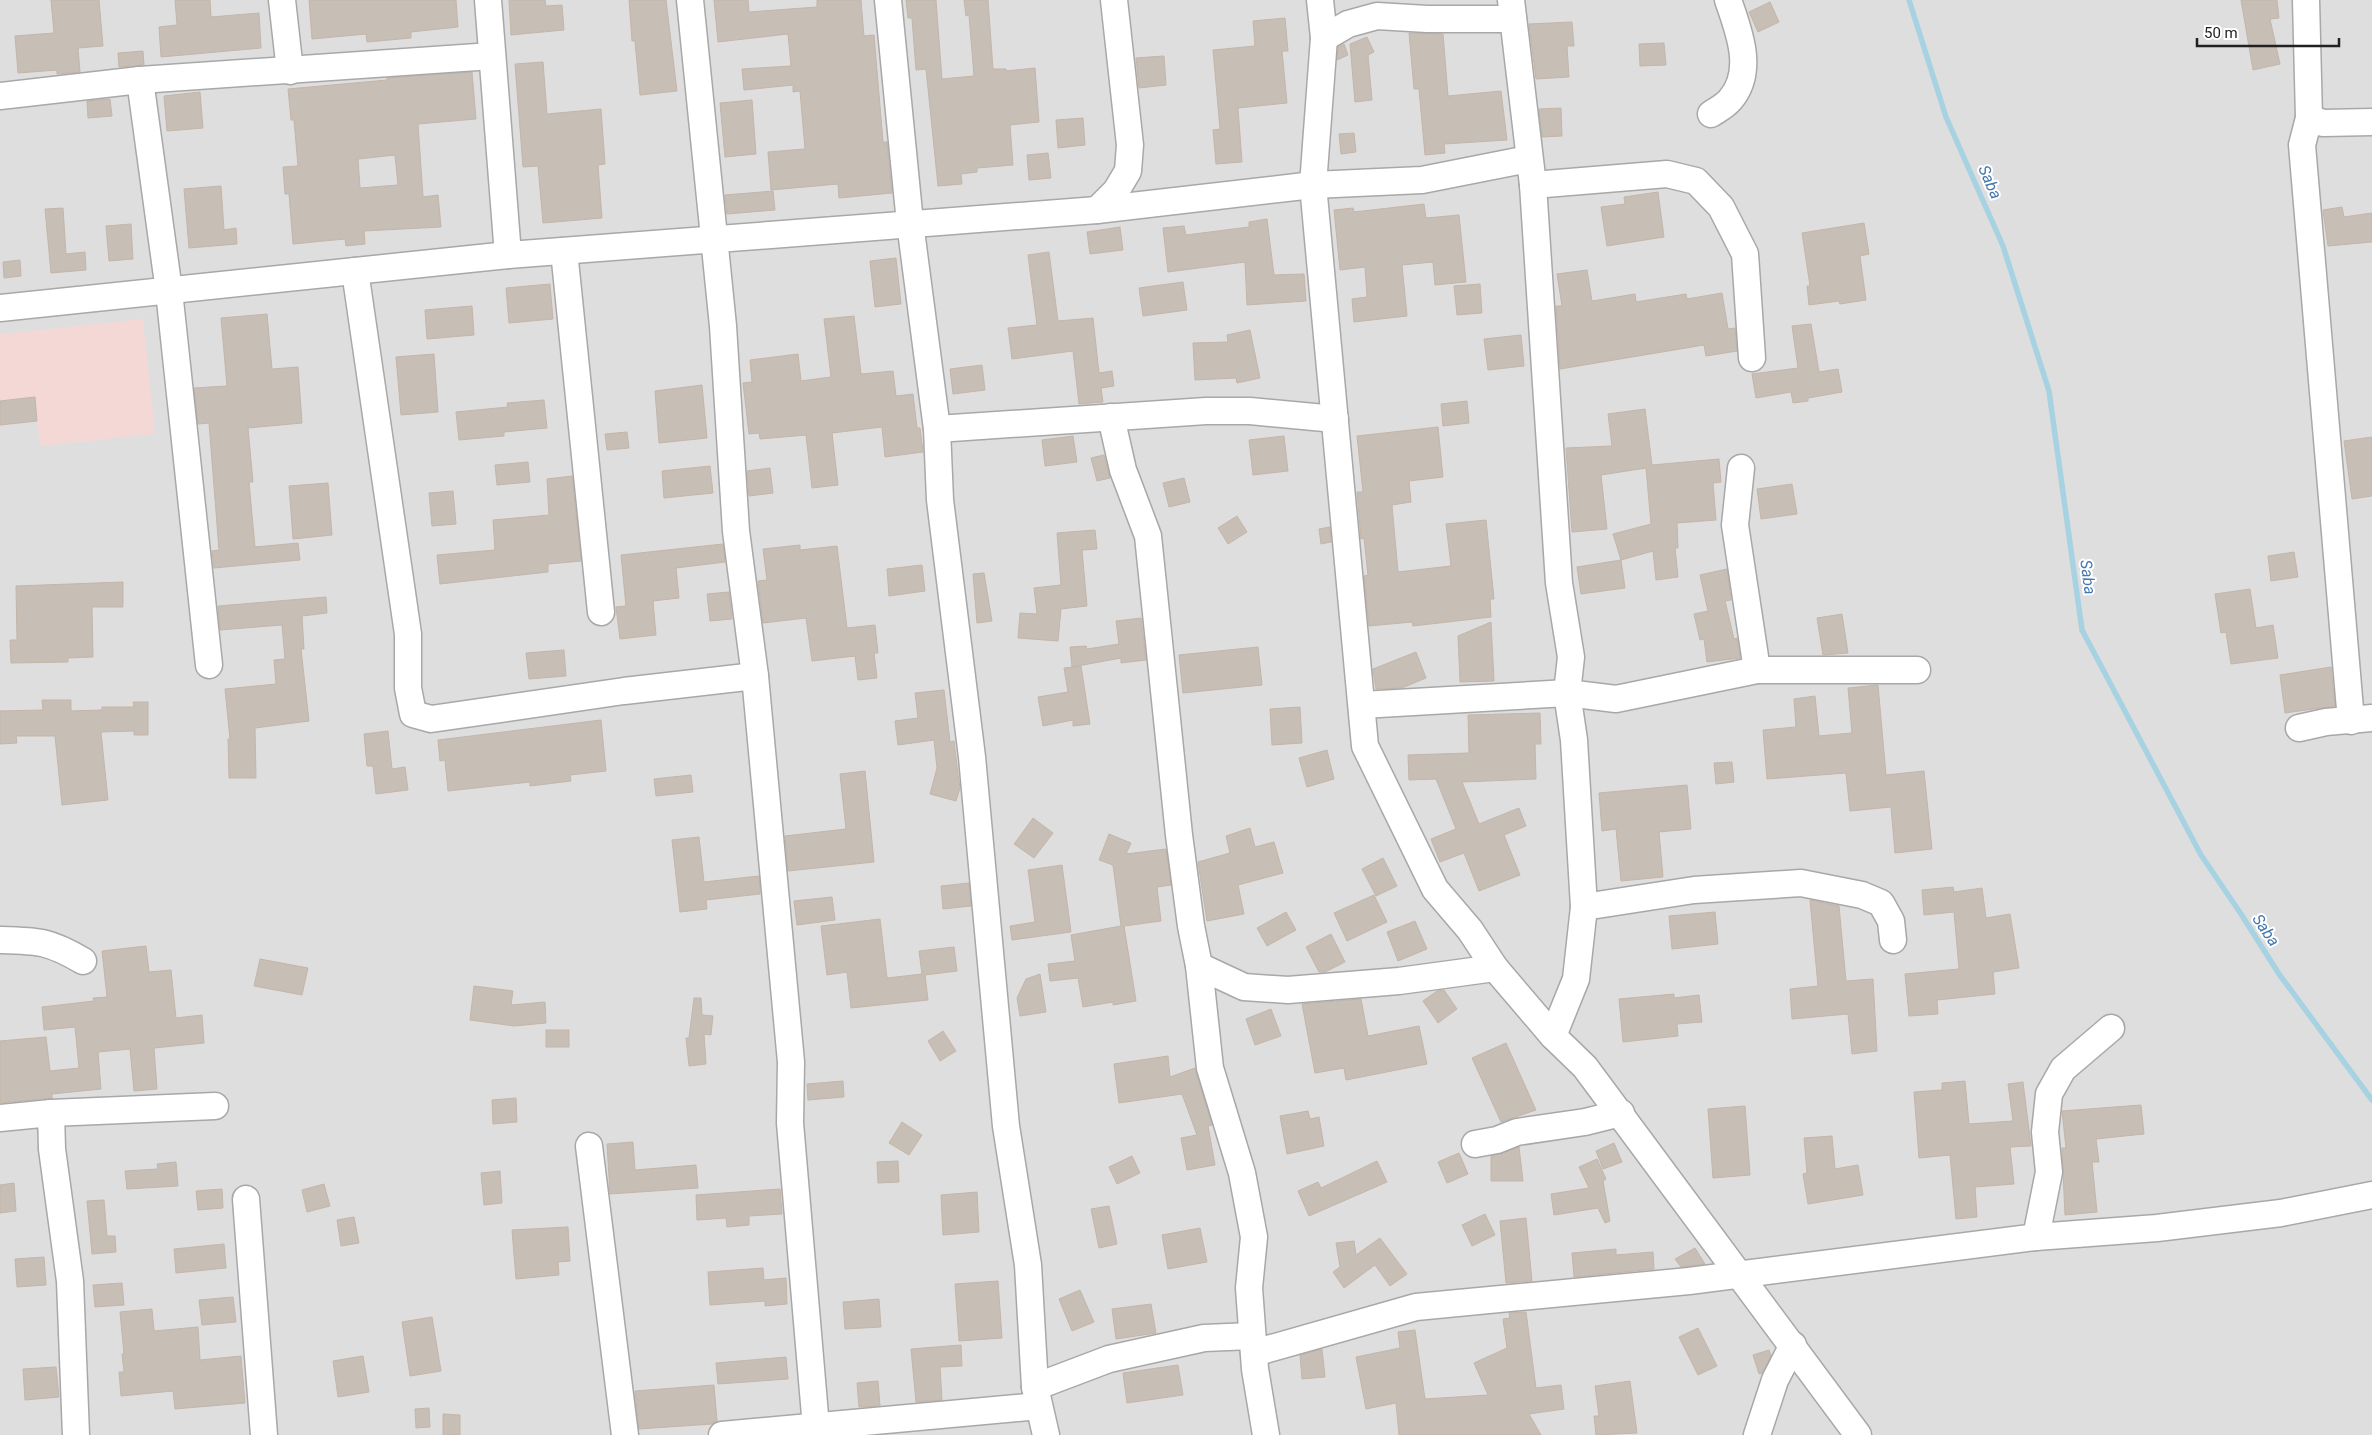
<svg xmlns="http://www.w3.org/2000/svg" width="2372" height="1435" viewBox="0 0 2372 1435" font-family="Roboto,sans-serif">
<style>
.residential{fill:#dfdede}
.commercial{fill:#f3d8d6}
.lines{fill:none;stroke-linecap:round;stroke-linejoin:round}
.stream{stroke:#a6d2e1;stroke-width:5.5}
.building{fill:#c7beb6;stroke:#c4b5a8;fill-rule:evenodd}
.minor-casing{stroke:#a8a8a8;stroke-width:29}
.minor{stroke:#fff;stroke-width:26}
.labels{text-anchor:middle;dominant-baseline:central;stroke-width:4;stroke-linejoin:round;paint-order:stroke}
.water-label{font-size:16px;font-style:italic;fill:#4477af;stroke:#fff}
</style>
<rect width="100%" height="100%" fill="#f2eee7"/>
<rect class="residential" x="0" y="0" width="2372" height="1435"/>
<polygon class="commercial" points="143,319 155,434 40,446 35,398 0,401 0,334"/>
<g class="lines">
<polyline class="stream" points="1909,0 1946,117 2003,246 2049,391 2082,630 2201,855 2241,914 2279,974 2372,1100"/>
</g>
<g class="building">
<polygon points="51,0 99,0 103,46 78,48 80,72 57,74 57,70 18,73 15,36 54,33"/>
<polygon points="175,0 210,0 211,17 259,13 261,48 161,57 159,27 177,25"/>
<polygon points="309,0 456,0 458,27 411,32 411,38 367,42 366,34 312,39"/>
<polygon points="509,0 545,0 546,6 562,5 564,30 511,35"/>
<polygon points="629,0 666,0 677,91 640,95 635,41 632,41"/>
<polygon points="714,0 748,0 749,12 817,7 817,0 861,0 864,36 874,35 883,142 887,142 892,193 839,198 838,184 771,190 768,152 805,149 800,91 793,92 793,85 744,90 742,69 791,66 788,34 718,42"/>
<polygon points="906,0 936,0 942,79 974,76 969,15 966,16 964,0 988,0 993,69 1006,69 1006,71 1035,68 1039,122 1010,125 1013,165 977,168 977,172 961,174 962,184 938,186 926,69 916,70 912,18 908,18"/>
<polygon points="2241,0 2277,0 2279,18 2270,19 2280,64 2253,70"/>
<polygon points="1770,2 1779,22 1758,32 1749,12"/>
<polygon points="1285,18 1288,51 1282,51 1287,103 1238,108 1242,162 1216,164 1213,130 1220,129 1213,50 1255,46 1253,21"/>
<polygon points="1572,22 1574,46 1567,46 1569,77 1536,79 1529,24"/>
<polygon points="1409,33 1443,34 1448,96 1501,91 1507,140 1444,144 1445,153 1425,155 1419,89 1414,89"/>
<polygon points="1367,37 1374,52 1368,55 1372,100 1355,102 1350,44"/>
<polygon points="1664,43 1666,65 1640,66 1639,44"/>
<polygon points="1344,44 1348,55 1337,60 1338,47"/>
<polygon points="143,51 144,65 119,67 118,53"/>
<polygon points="1164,56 1166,85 1139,88 1136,58"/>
<polygon points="543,62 547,114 601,109 605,164 598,165 602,218 543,223 538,166 523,167 515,64"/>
<path d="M472,72L476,119L418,124L423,197L438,195L441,227L364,231L365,244L346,246L345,239L293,244L289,194H285L283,167L298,166L294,120H291L288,89L387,80V78ZM395,155L398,185L360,188L358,159Z"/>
<polygon points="200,92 203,128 167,131 164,96"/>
<polygon points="110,99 112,116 88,118 87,101"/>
<polygon points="752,100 756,154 725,157 720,103"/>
<polygon points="1561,108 1562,136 1542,137 1539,109"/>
<polygon points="1083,118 1085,145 1058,148 1056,120"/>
<polygon points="1354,133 1356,152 1341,154 1339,134"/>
<polygon points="1048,153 1051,178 1029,180 1027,155"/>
<polygon points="221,186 224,230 236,228 237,244 189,248 184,189"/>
<polygon points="773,191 775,210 727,214 725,195"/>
<polygon points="1658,192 1664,237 1607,246 1601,207 1625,204 1624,197"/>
<polygon points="1424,204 1426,218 1459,215 1466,282 1435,285 1433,262 1402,265 1407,316 1354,322 1352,299 1367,297 1365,267 1340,270 1334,210 1353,208 1354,212"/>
<polygon points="2342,207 2344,217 2372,213 2372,242 2328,246 2323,210"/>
<polygon points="63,208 66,254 85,252 86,270 51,273 45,209"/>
<polygon points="1267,219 1274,275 1304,274 1306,301 1247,305 1245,262 1168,272 1163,228 1184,226 1186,235 1249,227 1249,222"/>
<polygon points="1864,223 1869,254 1860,256 1866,300 1840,304 1839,301 1809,305 1807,286 1810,286 1802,233"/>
<polygon points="131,224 133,259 109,261 106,226"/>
<polygon points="1120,227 1123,250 1090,254 1087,232"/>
<polygon points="1049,252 1058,321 1093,318 1099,373 1112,371 1114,386 1101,388 1103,402 1079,404 1073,351 1012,359 1008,328 1037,325 1028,255"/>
<polygon points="896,258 901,304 875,307 870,261"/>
<polygon points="20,260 21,276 4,278 3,262"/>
<polygon points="1587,270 1592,301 1635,294 1636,302 1686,294 1687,299 1722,293 1728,329 1735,328 1737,351 1706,356 1704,345 1560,369 1556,306 1562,306 1557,274"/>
<polygon points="1183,282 1187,310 1143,316 1139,288"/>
<polygon points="550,284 553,319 509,323 506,288"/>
<polygon points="1480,284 1482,313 1457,315 1454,286"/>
<polygon points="472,306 474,335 427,339 425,310"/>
<polygon points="267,314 272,369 298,367 302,423 248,428 253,482 249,482 255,547 298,543 300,560 214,568 212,551 219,550 209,423 198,424 194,388 227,386 221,318"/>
<polygon points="854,316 861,374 893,371 896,396 913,394 917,428 920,428 923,452 885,457 882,427 832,433 838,485 812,488 806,435 760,439 759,433 749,434 743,383 752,382 750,360 798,354 801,381 831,377 824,319"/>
<polygon points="1811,324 1819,372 1838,369 1842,392 1808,398 1808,401 1793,403 1791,392 1756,398 1752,374 1798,368 1792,326"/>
<polygon points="1250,330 1260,378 1237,383 1236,378 1195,380 1193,343 1228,342 1227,335"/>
<polygon points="1521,335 1524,366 1488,370 1484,339"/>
<polygon points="434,354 438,412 401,415 396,357"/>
<polygon points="982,365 985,390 953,394 950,369"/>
<polygon points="702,385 707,438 659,443 655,391"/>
<polygon points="35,397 37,421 0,425 0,401"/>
<polygon points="544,400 547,428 504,432 504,436 459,440 456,412 508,407 507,403"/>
<polygon points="1467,401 1469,423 1443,426 1441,404"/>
<polygon points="1645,409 1652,465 1719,459 1721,482 1713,483 1716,520 1677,523 1678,548 1675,548 1678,577 1656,580 1653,551 1621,560 1613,534 1651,524 1646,468 1601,475 1607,529 1572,532 1566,448 1612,446 1608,414"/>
<polygon points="1438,427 1443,477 1409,481 1411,502 1392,505 1398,572 1451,566 1446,524 1486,520 1494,599 1490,599 1491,617 1413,626 1412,622 1369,626 1364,576 1368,575 1364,538 1361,539 1357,492 1363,492 1357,436"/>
<polygon points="627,432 629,448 607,450 605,434"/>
<polygon points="1073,436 1077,462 1045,466 1042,440"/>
<polygon points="1284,436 1288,471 1253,475 1249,440"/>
<polygon points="2372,437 2372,496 2352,499 2344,441"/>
<polygon points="1104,455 1110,478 1097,481 1091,458"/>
<polygon points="528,462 530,482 497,485 495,465"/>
<polygon points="710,466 713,493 664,498 662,471"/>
<polygon points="770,468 773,493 749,496 747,471"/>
<polygon points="572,476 581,561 548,564 548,572 440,584 437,555 495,550 493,520 549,515 547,479"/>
<polygon points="1184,478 1190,502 1169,507 1163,483"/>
<polygon points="328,483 332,535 293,539 289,486"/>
<polygon points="1792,484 1797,514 1761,519 1757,489"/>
<polygon points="453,491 456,524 432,526 429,493"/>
<polygon points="1237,516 1247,532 1228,544 1218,528"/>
<polygon points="1330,527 1331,542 1321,544 1319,529"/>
<polygon points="1095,530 1097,549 1082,550 1087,606 1061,609 1058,641 1018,638 1020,613 1037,614 1034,588 1061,585 1057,533"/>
<polygon points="723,544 725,562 676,568 679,598 653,601 656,635 620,639 616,607 626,606 621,555"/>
<polygon points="800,545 800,550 837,546 847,628 875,625 878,653 874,653 877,678 858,680 855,656 812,661 806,618 763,623 758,581 767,580 763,549"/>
<polygon points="2294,552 2298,577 2271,581 2268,556"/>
<polygon points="1621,560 1625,588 1581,594 1577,567"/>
<polygon points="922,565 925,591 889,596 887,569"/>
<polygon points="1727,569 1731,600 1725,601 1734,639 1737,638 1740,658 1707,662 1704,639 1700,640 1694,614 1708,611 1700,575"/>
<polygon points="984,573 992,621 977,623 973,574"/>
<polygon points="123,582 123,607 92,607 93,657 68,658 68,662 11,663 10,640 17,640 16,586"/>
<polygon points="2250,589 2256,628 2273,625 2278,658 2231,664 2226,632 2221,633 2215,594"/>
<polygon points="729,592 732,619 710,621 707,594"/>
<polygon points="326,597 327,613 302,616 304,649 301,649 309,721 255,728 256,778 229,778 228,739 230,739 225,689 276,684 274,660 285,659 282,625 220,630 218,606"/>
<polygon points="1842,614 1848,653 1823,655 1817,618"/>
<polygon points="1141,618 1146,660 1121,663 1121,658 1072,667 1070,647 1086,646 1087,649 1119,644 1116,621"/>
<polygon points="1491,622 1494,681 1460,682 1458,636"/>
<polygon points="1258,647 1262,685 1183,693 1179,655"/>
<polygon points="564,650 566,676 529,679 526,653"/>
<polygon points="1416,652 1426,678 1402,688 1376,689 1373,669"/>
<polygon points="1081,666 1090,724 1073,726 1073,720 1043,726 1038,697 1068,692 1064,668"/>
<polygon points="2331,667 2335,706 2285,713 2280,675"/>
<polygon points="1878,685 1886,775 1924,771 1932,849 1895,853 1891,807 1850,811 1846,773 1767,779 1763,730 1796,727 1794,699 1815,696 1819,736 1852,733 1848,688"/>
<polygon points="944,690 950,742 954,741 958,774 960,788 956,801 930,794 937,768 934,740 898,745 895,721 918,718 915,693"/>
<polygon points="42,700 71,700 71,711 102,710 102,707 134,707 133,702 148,702 148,735 134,735 134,731 101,732 108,800 62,805 55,736 16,736 17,743 0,744 0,711 43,710"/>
<polygon points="1300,707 1302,743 1272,745 1270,709"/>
<polygon points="1540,713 1541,744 1535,744 1536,779 1462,782 1479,824 1519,808 1526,826 1504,835 1520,875 1479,891 1464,853 1440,862 1431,839 1456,829 1436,779 1409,780 1408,755 1469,753 1468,715"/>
<polygon points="601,720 606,771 570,775 571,781 530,786 530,782 448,791 445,760 440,761 438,740"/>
<polygon points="388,731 392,769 405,767 408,790 376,794 373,766 367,766 364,734"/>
<polygon points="1327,750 1334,779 1307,787 1299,758"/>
<polygon points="1732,762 1734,782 1716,784 1714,763"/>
<polygon points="865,771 874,862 788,871 785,836 846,829 840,774"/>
<polygon points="691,775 693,792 656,796 654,779"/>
<polygon points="1687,785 1691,829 1659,832 1663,877 1621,881 1616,829 1602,831 1599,793"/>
<polygon points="1033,818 1053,833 1034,858 1014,844"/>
<polygon points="1250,828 1255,847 1274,842 1283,873 1238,885 1244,914 1207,921 1198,862 1230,853 1226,836"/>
<polygon points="1109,834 1131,843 1126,854 1166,849 1171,885 1157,887 1161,921 1124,926 1136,1001 1113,1005 1113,1002 1083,1007 1078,978 1050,981 1048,964 1075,961 1071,935 1121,926 1113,865 1099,860"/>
<polygon points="699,837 704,882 759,876 760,894 706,900 707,909 680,912 672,840"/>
<polygon points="1383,858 1397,886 1376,896 1362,869"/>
<polygon points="1062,865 1071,932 1012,940 1010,926 1035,922 1028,870"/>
<polygon points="969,883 971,906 943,909 941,886"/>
<polygon points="1953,887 1954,892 1982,888 1986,918 2010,914 2019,968 1993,972 1995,994 1937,1000 1938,1014 1909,1016 1905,974 1959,969 1954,912 1924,915 1922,890"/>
<polygon points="1374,895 1387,922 1347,941 1334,913"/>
<polygon points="832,897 835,920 797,925 794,901"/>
<polygon points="1810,900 1839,906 1846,981 1873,979 1877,1051 1852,1054 1848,1014 1792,1019 1790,989 1818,986"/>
<polygon points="1286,912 1296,930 1267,946 1257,928"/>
<polygon points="1715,912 1718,944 1672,949 1669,916"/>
<polygon points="880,919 887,978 922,974 919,951 954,947 957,971 925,975 928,1000 851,1008 847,972 827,975 821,926"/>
<polygon points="1415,921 1427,949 1398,961 1387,932"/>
<polygon points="1331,934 1345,962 1325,972 1319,972 1306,947"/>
<polygon points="146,946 149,972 171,970 176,1018 202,1015 204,1043 154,1048 157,1089 134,1091 130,1049 98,1052 101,1089 52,1094 52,1098 0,1103 0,1041 46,1037 50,1071 79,1068 75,1027 44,1030 42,1007 94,1001 93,998 107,997 102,951"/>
<polygon points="260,959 308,968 302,995 254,986"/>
<polygon points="1040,974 1046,1012 1020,1016 1017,998 1026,979"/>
<polygon points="474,986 513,991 511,1005 545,1002 546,1023 514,1026 470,1020"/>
<polygon points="1444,990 1457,1009 1438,1023 1423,1001 1437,991"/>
<polygon points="1674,994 1674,998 1699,995 1702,1022 1677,1024 1678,1036 1623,1042 1619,999"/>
<polygon points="694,998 701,998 702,1015 713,1016 711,1035 704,1034 706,1064 689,1066 686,1038 689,1038"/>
<polygon points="1361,999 1368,1036 1419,1026 1427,1064 1346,1080 1344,1068 1315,1073 1302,1004"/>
<polygon points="1271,1009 1281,1036 1255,1045 1246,1019"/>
<rect x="546" y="1030" width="23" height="17"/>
<polygon points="943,1031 956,1051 940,1061 928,1041"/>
<polygon points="1506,1043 1536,1110 1501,1122 1472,1058"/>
<polygon points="1168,1056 1170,1077 1195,1068 1212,1125 1208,1126 1215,1165 1187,1170 1181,1138 1197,1135 1182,1094 1119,1103 1114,1064"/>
<polygon points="843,1081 844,1097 808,1100 807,1084"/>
<polygon points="1965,1081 1969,1124 2013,1121 2008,1084 2023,1082 2031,1146 2010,1147 2014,1184 1975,1187 1977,1217 1956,1219 1950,1155 1919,1158 1914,1092 1942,1090 1942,1083"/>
<polygon points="516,1098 517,1122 493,1124 492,1100"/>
<polygon points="2141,1105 2144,1134 2096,1139 2099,1162 2092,1162 2097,1212 2065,1215 2062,1148 2066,1148 2062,1111"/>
<polygon points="1745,1106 1750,1175 1713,1178 1708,1109"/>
<polygon points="1308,1111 1310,1119 1319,1117 1324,1146 1287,1154 1280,1116"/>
<polygon points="902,1122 922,1135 909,1155 889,1143"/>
<polygon points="1832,1136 1835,1169 1858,1165 1863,1195 1808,1204 1803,1174 1807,1173 1804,1138"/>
<polygon points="633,1142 635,1170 696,1165 698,1188 610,1194 607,1144"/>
<polygon points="1614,1143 1622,1162 1603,1169 1596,1151"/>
<polygon points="1519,1147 1523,1181 1491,1181 1491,1156"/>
<polygon points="1459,1153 1468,1174 1447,1183 1438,1162"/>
<polygon points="1132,1156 1140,1173 1117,1184 1109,1167"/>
<polygon points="1597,1159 1606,1179 1603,1181 1610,1221 1605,1223 1598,1208 1554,1215 1551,1194 1589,1188 1579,1167"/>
<polygon points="898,1161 899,1182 878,1183 877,1162"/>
<polygon points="1377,1161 1387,1182 1309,1216 1298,1191 1318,1182 1321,1188"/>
<polygon points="176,1162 178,1186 127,1189 125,1171 158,1169 157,1164"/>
<polygon points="500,1171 502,1203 484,1205 481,1173"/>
<polygon points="14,1183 16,1211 0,1213 0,1185"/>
<polygon points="324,1184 330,1206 307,1212 302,1190"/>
<polygon points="222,1189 223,1208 198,1210 196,1191"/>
<polygon points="780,1189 782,1214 749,1216 749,1225 727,1227 726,1218 697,1220 696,1195"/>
<polygon points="977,1192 979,1232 943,1235 941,1195"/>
<polygon points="104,1200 107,1236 115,1236 116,1252 92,1254 87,1201"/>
<polygon points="1109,1206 1117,1244 1099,1248 1091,1209"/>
<polygon points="1485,1214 1495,1235 1472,1246 1462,1225"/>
<polygon points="354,1217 359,1243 341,1246 337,1220"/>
<polygon points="1526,1218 1532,1281 1506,1283 1500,1221"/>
<polygon points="568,1227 570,1261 558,1262 559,1275 516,1279 512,1230"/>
<polygon points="1200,1228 1207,1262 1168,1269 1162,1235"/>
<polygon points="1380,1238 1407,1274 1390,1286 1375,1265 1344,1288 1333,1272 1340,1267 1336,1243 1354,1241 1356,1255"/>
<polygon points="224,1244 226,1268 176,1273 174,1249"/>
<polygon points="1695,1248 1705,1264 1681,1267 1675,1259"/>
<polygon points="1616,1249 1616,1255 1653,1252 1654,1269 1574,1277 1572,1253"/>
<polygon points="44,1257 46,1285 17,1287 15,1259"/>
<polygon points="763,1268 764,1280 786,1278 787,1304 765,1306 765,1301 710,1305 708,1272"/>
<polygon points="998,1281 1002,1338 959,1341 955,1284"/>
<polygon points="122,1283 124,1305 95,1307 93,1285"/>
<polygon points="1080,1290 1094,1322 1072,1331 1059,1299"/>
<polygon points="233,1297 236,1322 202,1325 199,1300"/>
<polygon points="879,1299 881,1327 845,1329 843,1302"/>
<polygon points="1151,1304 1156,1333 1116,1339 1112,1309"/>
<polygon points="152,1309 154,1331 198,1327 200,1360 241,1356 245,1403 175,1409 173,1391 121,1396 119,1372 124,1372 122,1354 124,1354 120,1312"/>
<polygon points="1526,1312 1536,1388 1561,1385 1564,1409 1529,1414 1541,1435 1399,1435 1396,1403 1366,1409 1356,1357 1400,1348 1398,1332 1415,1330 1425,1399 1488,1395 1474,1363 1507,1348 1503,1319 1510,1318 1509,1313"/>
<polygon points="432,1317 441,1371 410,1376 402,1322"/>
<polygon points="1698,1328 1717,1366 1698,1375 1679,1337"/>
<polygon points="961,1345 962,1366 940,1367 942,1400 916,1402 911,1349"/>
<polygon points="1322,1349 1325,1377 1302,1379 1300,1355"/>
<polygon points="1769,1350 1771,1356 1762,1373 1759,1374 1753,1355"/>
<polygon points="363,1356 369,1392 338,1397 333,1361"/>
<polygon points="786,1357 788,1379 718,1384 716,1363"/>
<polygon points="1178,1365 1183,1395 1127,1403 1123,1373"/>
<polygon points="56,1367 59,1397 25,1400 23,1369"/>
<polygon points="878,1381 880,1406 859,1407 857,1383"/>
<polygon points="1630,1381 1637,1433 1596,1435 1594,1416 1599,1416 1595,1386"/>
<polygon points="714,1385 717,1421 712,1424 639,1429 635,1391"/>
<polygon points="429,1408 430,1427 416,1428 415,1409"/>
<polygon points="443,1414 460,1415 460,1435 443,1435"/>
</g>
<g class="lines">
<g class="minor-casing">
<g id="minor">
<polyline points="282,0 290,71"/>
<polyline points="488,0 508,255"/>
<polyline points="690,0 723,326 736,531 755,676 791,1062 790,1123 816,1427"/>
<polyline points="888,0 910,223 937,429 1206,411 1250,411 1335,419"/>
<polyline points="1320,0 1324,38 1313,185 1365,746 1435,889 1470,930 1495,968 1553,1036 1585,1067 1858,1435"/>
<polyline points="1511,0 1533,185 1559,583 1571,657 1567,693 1574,740 1584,907 1576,979 1553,1036"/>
<polyline points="2306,0 2309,118 2302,145 2351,721"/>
<polyline points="1324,38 1348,24 1377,16 1427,19 1513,19"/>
<polyline points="140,80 169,291 209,665"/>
<polyline points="0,96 140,80 492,56"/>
<path d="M1711,114C1717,110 1725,106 1730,100C1755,72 1739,31 1728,0"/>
<polyline points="2309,118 2323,123 2372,122"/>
<polyline points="1533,185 1667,174 1696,181 1721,207 1745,254 1752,358"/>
<polyline points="1097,210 1116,191 1128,171 1130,145 1114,0"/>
<polyline points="564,251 601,612"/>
<polyline points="355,271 408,634 408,688 413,714 431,719 624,691 755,676"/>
<polyline points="0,308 508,255 1097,210 1313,185 1422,180 1528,159"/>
<polyline points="1111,417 1123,470 1148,536 1179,835 1191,926 1199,966 1210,1068 1242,1173 1254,1237 1249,1288 1255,1369 1266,1435"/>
<polyline points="937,429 940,500 972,757 1006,1126 1028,1265 1035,1387 1046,1435"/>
<polyline points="1741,468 1735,525 1757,670"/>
<polyline points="1362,705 1567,693 1616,699 1757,670 1917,670"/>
<polyline points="2299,728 2326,722 2372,718"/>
<polyline points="1584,907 1694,890 1801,883 1862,895 1881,903 1891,921 1893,940"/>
<path d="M0,940C39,941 49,941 83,961"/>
<polyline points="1199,966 1244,987 1288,990 1399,981 1495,968"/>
<polyline points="51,1113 215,1106"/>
<polyline points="0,1118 51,1113 52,1149 70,1281 76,1435"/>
<polyline points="1475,1144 1497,1140 1517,1132 1585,1122 1621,1113"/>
<polyline points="589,1146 625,1435"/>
<polyline points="246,1199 264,1435"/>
<polyline points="2036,1237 2049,1172 2045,1132 2049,1094 2063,1069 2111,1028"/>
<polyline points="1254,1353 1416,1307 1689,1281 2036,1237 2157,1228 2281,1213 2372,1195"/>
<polyline points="1035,1387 1109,1359 1204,1338 1252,1336"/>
<polyline points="722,1435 1039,1406"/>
<polyline points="1757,1435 1775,1380 1793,1345"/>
</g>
</g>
<use href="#minor" class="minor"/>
</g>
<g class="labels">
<g class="water-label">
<text transform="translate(1990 182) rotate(66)">Saba</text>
<text transform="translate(2088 577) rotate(82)">Saba</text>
<text transform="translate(2266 930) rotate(56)">Saba</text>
</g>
</g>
<path d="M2197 38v8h142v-8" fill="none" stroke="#212121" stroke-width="2.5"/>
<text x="2204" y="38" font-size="15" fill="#212121" stroke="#ffffff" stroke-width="4" paint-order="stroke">50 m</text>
</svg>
